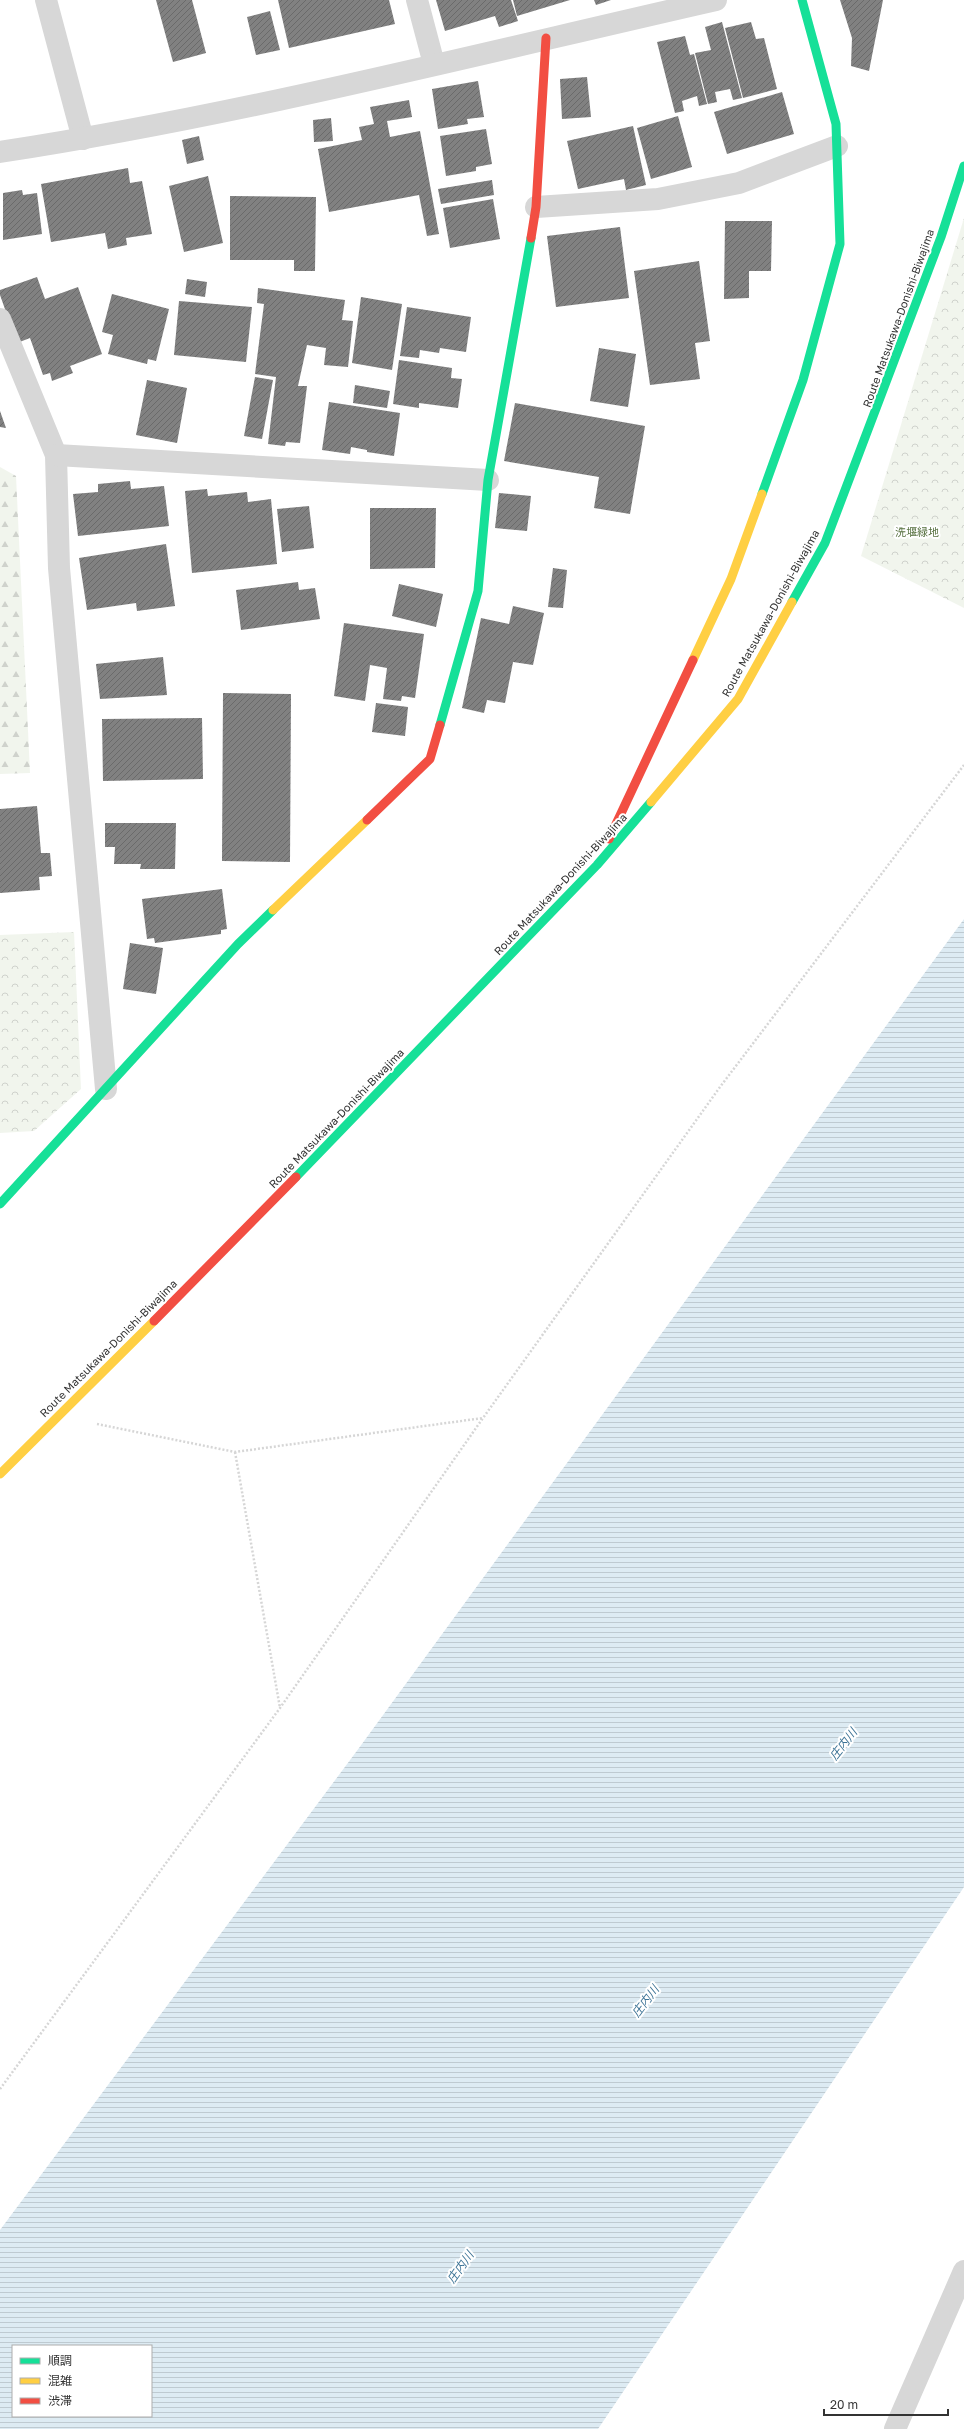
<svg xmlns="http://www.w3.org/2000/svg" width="964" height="2429" viewBox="0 0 964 2429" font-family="'Golos Text','Noto Sans JP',sans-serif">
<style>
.forest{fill:url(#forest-firs)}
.park{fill:url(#park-crowns)}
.water{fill:url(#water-rules);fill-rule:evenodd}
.building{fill:url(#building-hatch)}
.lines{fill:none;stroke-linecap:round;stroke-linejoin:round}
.path{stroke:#d6d6d6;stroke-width:2.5;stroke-dasharray:2 2;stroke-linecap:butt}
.street{stroke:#d7d7d7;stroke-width:22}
.fast{stroke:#16e098;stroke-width:9}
.slow{stroke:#ffcf43;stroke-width:9}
.jam{stroke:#f24e42;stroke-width:9}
.labels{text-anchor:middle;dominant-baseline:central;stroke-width:4;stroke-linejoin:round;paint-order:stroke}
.street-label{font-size:11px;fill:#333;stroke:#fff}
.park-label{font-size:11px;fill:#56703f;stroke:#fff}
.water-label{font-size:12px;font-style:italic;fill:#3f7597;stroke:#fff}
</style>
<defs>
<pattern id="forest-firs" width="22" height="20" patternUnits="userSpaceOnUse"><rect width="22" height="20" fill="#f1f5ed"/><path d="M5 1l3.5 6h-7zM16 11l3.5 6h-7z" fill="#cfd2cc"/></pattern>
<pattern id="park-crowns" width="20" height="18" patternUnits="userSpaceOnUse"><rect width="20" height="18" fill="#f1f5ed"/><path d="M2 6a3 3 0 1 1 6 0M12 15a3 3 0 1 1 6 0" fill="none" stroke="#cfd2cc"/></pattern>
<pattern id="water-rules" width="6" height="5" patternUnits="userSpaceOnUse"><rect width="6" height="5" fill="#ddebf3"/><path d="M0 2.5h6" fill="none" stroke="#becad1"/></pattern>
<pattern id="building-hatch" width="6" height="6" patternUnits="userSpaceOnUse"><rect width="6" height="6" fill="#818181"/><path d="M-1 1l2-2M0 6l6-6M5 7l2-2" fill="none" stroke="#6a6a6a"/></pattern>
</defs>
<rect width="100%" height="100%" fill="#fff"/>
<polygon class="forest" points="0,467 16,476 30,773 0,774"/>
<g class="park">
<polygon points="964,218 964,608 861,556"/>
<polygon points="74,932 81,1089 34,1131 0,1133 0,935"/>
</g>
<path class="water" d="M964,919V1887L598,2429H0V2230L359,1748ZM13,2346H151V2416H13Z"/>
<g class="building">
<polygon points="156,0 192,0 206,53 173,62"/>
<polygon points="278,0 389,0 395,24 289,48"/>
<polygon points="436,0 511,0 518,21 499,27 495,16 445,31"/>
<polygon points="513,0 570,0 517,16"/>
<polygon points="594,0 611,0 596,5"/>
<polygon points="840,0 883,0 869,71 851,66 852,38"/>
<polygon points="270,11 280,50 256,55 247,17"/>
<polygon points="722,22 742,98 733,100 730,89 715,92 717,102 708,104 695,53 711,50 705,27"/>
<polygon points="751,22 756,39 764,38 777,89 743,98 725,28"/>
<polygon points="685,36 690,55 694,54 707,104 699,106 697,96 682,101 684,111 675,113 657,42"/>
<polygon points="587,77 591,117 562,119 560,79"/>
<polygon points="478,81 484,117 467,119 468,124 438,129 432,89"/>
<polygon points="782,92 794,134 727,154 714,112"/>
<polygon points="409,100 412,117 387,121 390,137 420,131 439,234 427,236 419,195 329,212 318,149 362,140 359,127 374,124 370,107"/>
<polygon points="678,116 692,167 651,179 637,128"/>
<polygon points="331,118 333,141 314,142 313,120"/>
<polygon points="633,126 646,185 626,190 624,179 578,189 567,141"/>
<polygon points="486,129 492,164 476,167 476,171 446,176 440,136"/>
<polygon points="199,136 204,160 187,164 182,140"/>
<polygon points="128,168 130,183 142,181 152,234 126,238 127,245 108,249 105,233 51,242 41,184"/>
<polygon points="208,176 223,243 184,252 169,186"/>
<polygon points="492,180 494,195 441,204 438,189"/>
<polygon points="22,190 23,195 37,193 42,234 3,240 3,193"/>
<polygon points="230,196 316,197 315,271 294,271 294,260 230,260"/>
<polygon points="493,199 500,239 450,248 443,208"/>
<polygon points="725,221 772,221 771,271 749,271 749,298 724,299"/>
<polygon points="620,227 629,298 556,307 547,236"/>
<polygon points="699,261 710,341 695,343 700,379 650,385 634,271"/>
<polygon points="37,277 45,299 78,287 102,354 70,366 73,373 52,381 50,373 43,375 30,338 17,343 0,295 0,290"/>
<polygon points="187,279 207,282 205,297 185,294"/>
<polygon points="258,288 345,300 342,320 353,321 348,367 324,365 326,348 307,345 298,386 307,386 300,443 286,442 285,446 268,444 276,377 255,374 264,304 257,303"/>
<polygon points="112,294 169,309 156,361 148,359 147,364 108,354 113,335 102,332"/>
<polygon points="361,297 402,304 392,370 352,363"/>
<polygon points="179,301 252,307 246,362 174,355"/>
<polygon points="407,307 471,317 466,352 440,348 439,353 420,350 419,358 400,356"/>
<polygon points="599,348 636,354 628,407 590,401"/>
<polygon points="399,360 452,368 451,378 462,379 458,408 419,403 419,408 393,404"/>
<polygon points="255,377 273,380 262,439 244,436"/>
<polygon points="147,380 187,388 177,443 136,435"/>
<polygon points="355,385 390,391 387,408 353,403"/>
<polygon points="329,402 400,413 394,456 367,452 367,450 351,447 350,454 322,450"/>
<polygon points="515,403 645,426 630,514 594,508 599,477 504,461"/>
<polygon points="0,411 6,428 0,427"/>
<polygon points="130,481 131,489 164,486 169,526 78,536 73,494 98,492 98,484"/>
<polygon points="207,489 208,496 247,492 248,502 271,499 277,564 192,573 185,491"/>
<polygon points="499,493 531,496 527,531 495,528"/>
<polygon points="309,506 314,548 282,552 277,509"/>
<polygon points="370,508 436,508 435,568 370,569"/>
<polygon points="166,544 175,606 137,611 136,603 87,610 79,558"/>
<polygon points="553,568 567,570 563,608 548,607"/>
<polygon points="298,582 299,590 315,588 320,619 241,630 236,590"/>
<polygon points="399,584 443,594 436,627 392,616"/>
<polygon points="513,606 544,613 533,665 513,662 505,703 487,700 484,713 462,708 481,618 509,624"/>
<polygon points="344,623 424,634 415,698 402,696 401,701 383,699 387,668 370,665 365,701 334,696"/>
<polygon points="163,657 167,695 100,699 96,664"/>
<polygon points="223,693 291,694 290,862 222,861"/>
<polygon points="376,703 408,707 405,736 372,732"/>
<polygon points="202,718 203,779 103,781 102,719"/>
<polygon points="37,806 41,853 50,853 52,876 39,877 40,890 0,893 0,809"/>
<polygon points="105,823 176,823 175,869 140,869 141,864 114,864 115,847 105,847"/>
<polygon points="222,889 227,929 221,930 221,934 155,943 154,938 147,939 142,899"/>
<polygon points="130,943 163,948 156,994 123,989"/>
</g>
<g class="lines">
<g class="path">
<polyline points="97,1424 235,1452 483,1418"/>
<polyline points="235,1452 280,1708"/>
<polyline points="0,2089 280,1708 483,1418 720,1087 964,765"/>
</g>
<g class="street">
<polyline points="46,0 83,139"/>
<polyline points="417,0 434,64"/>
<path d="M0,152C241,115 478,54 716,0"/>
<polyline points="536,207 658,199 739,183 837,146"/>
<polyline points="0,319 56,455 59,568 106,1089"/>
<polyline points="56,455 488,480"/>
<polyline points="895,2429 964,2271"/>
</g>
<g class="fast">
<polyline points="762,494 803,380 840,244 836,124 802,0"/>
<polyline points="792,602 825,543 941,237 964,166"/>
<polyline points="440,725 478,591 488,480 531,238"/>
<polyline points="296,1177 597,865 651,802"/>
<polyline points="0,1204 238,944 273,910"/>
</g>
<g class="slow">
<polyline points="693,660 731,579 762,494"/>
<polyline points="651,802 738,699 792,602"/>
<polyline points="273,910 367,820"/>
<polyline points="0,1474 154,1321"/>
</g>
<g class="jam">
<polyline points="531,238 536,207 546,38"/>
<polyline points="367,820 430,759 440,725"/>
<polyline points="609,839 693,660"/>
<polyline points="154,1321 296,1177"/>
</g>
</g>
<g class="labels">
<g class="street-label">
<text transform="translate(898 318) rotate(-70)">Route Matsukawa-Donishi-Biwajima</text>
<text transform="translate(770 613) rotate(-61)">Route Matsukawa-Donishi-Biwajima</text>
<text transform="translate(560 884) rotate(-47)">Route Matsukawa-Donishi-Biwajima</text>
<text transform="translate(336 1118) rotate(-46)">Route Matsukawa-Donishi-Biwajima</text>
<text transform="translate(108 1348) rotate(-45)">Route Matsukawa-Donishi-Biwajima</text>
</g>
<g class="park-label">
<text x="917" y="531">洗堰緑地</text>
</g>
<g class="water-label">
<text transform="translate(843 1744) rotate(-52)">庄内川</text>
<text transform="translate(645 2001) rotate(-53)">庄内川</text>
<text transform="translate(460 2267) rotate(-55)">庄内川</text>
</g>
</g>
<rect x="12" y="2345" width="140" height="72" fill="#ffffff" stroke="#adadad"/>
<rect x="20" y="2358" width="20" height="6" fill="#16e098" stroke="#adadad"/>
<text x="48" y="2365" font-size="12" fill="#333333">順調</text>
<rect x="20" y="2378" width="20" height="6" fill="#ffcf43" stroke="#adadad"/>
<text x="48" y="2385" font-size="12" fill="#333333">混雑</text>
<rect x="20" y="2398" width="20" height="6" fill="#f24e42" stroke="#adadad"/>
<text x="48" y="2405" font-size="12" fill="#333333">渋滞</text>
<path d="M824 2409v6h124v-6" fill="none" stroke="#333333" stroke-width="2"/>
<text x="830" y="2409" font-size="12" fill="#333333" stroke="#ffffff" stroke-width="3" paint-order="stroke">20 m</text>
</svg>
